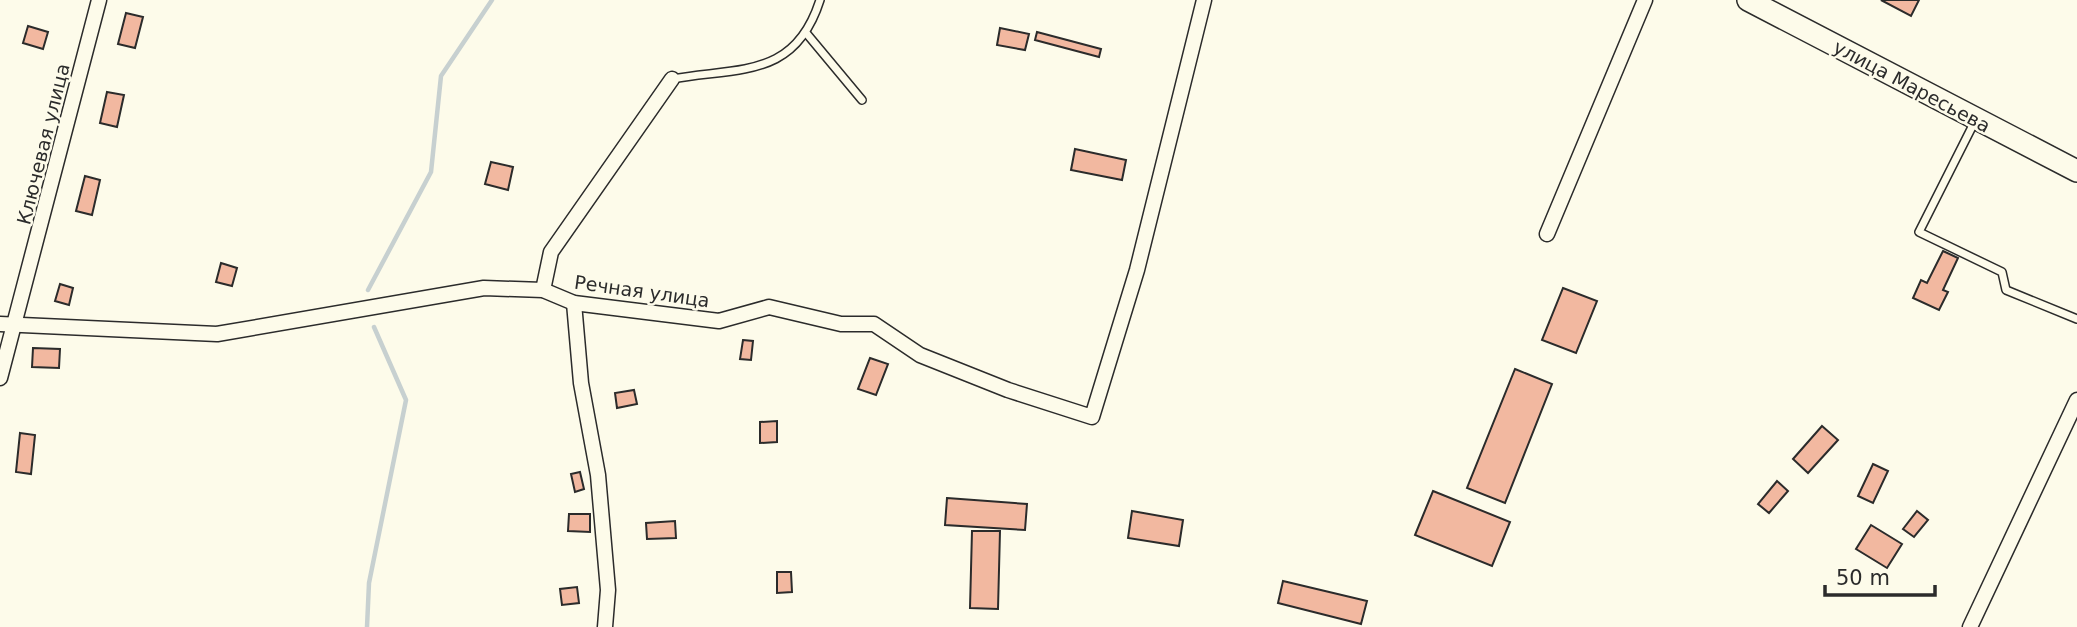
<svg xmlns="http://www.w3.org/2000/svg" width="2077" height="627" viewBox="0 0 2077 627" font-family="'DejaVu Sans',sans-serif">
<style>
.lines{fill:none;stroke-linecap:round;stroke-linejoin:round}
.stream{stroke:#c7d0d0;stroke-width:4.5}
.building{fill:#f2b8a0;stroke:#2b2b2b;stroke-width:2}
.service-casing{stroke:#2b2b2b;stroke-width:10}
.minor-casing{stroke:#2b2b2b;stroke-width:17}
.primary-casing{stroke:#2b2b2b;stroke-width:24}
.service{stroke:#fdfbea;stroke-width:7}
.minor{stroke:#fdfbea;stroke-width:14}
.primary{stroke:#fdfbea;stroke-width:21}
.labels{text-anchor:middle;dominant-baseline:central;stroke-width:5;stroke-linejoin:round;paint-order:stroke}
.street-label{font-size:19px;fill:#2b2b2b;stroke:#fdfbea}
</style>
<rect width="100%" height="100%" fill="#fdfbea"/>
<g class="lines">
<g class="stream">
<polyline points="368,290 431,172 441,76 492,0"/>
<polyline points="367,627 369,583 406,400 374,327"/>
</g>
</g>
<g class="building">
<polygon points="1881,0 1919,0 1911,16"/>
<polygon points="126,13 143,17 135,48 118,44"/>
<polygon points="28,26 48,32 43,49 23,43"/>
<polygon points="1000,28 1029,34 1025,50 997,45"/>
<polygon points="1037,32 1101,49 1099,57 1035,40"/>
<polygon points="107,92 124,95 117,127 100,123"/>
<polygon points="1075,149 1126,160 1122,180 1071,170"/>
<polygon points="491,162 513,167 508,190 485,184"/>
<polygon points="85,176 100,180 92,215 76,211"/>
<polygon points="1943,251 1958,258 1943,290 1948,292 1939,310 1913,298 1921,280 1927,283"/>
<polygon points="221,263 237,268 232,286 216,282"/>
<polygon points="60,284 73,288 69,305 55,301"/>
<polygon points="1563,288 1597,301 1576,353 1542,340"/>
<polygon points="743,340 753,341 751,360 740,359"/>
<polygon points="33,348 60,349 59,368 32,367"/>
<polygon points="870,358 888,364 876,395 858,389"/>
<polygon points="1515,369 1552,384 1505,503 1467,488"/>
<polygon points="634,390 637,404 617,408 615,393"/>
<polygon points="777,421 777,442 760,443 760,422"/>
<polygon points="1822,426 1838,440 1808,473 1793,459"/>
<polygon points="20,433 35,435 31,474 16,472"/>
<polygon points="1873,464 1888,471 1873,503 1858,496"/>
<polygon points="580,472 584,489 575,492 571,474"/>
<polygon points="1777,481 1788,491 1769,513 1758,504"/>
<polygon points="1433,491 1510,522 1492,566 1415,535"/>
<polygon points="947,498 1027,504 1025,530 945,525"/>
<polygon points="1132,511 1183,520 1179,546 1128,538"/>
<polygon points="1917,511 1928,520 1914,537 1903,529"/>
<polygon points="569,514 590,514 590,532 568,531"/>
<polygon points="675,521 676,538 647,539 646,523"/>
<polygon points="1871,525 1902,544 1887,568 1856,549"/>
<polygon points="972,531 1000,531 998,609 970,608"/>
<polygon points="777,572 791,572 792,592 777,593"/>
<polygon points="1283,581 1367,601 1361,624 1278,603"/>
<polygon points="577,587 579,603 562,605 560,589"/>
</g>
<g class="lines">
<g class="service-casing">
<g id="service">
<polyline points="807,34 862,100"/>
<path d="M672,79C739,67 795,79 820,0"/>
<polyline points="1975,121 1919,232 2002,272 2006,290 2077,319"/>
</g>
</g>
<g class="minor-casing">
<g id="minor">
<polyline points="1547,234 1645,0"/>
<polyline points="543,290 551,252 672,79"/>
<polyline points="574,303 581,383 598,475 608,590 605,627"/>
<polyline points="0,324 217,334 484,288 543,290 574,303 719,321 769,307 841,324 874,324 920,355 1008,390 1092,417 1137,270 1204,0"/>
<polyline points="0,378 99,0"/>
<polyline points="1970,627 2077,400"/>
</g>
</g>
<g class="primary-casing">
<polyline id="primary" points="1748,0 2077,171"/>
</g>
<use href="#service" class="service"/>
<use href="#minor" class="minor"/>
<use href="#primary" class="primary"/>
</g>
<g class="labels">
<g class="street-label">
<text transform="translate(1912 86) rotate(28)">улица Маресьева</text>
<text transform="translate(43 144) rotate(-76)">Ключевая улица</text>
<text transform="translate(642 291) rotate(8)">Речная улица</text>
</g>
</g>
<path d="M1825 585v10h110v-10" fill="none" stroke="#2b2b2b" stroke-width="3.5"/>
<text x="1836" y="585" font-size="21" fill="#2b2b2b" stroke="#fdfbea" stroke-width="5" paint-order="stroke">50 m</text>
</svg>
